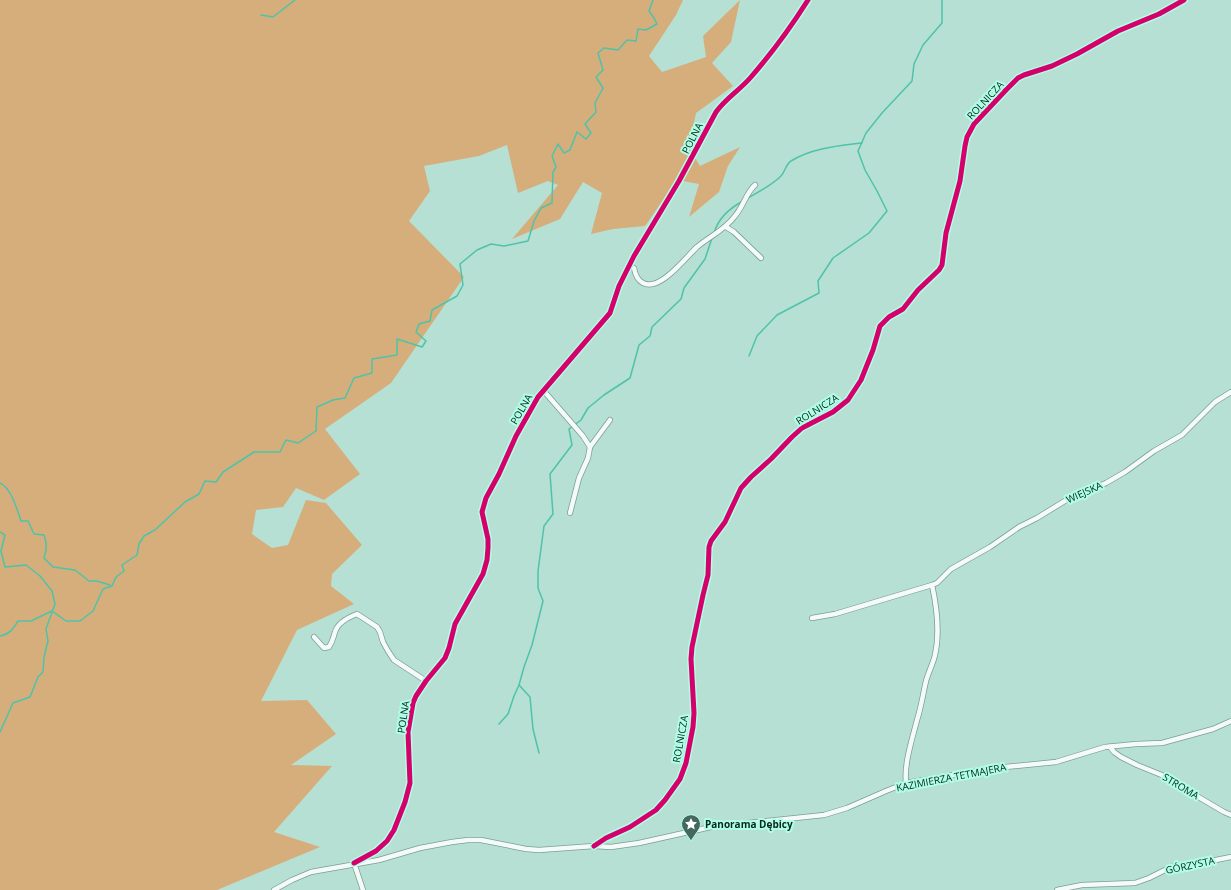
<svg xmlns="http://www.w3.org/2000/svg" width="1231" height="890" viewBox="0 0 1231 890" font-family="'Open Sans',sans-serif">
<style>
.forest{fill:#d6ae7c}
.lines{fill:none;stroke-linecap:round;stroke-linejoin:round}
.stream{stroke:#4ec3a9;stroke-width:1.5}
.street-casing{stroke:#7c9d94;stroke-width:6}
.street{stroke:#f4faf8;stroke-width:4.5}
.cycleway-casing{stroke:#b1fee6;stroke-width:8}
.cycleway{stroke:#d6006c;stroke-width:5}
.labels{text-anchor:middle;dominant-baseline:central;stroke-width:4;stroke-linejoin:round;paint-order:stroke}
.street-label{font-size:10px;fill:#06281f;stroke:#b1fee6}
.poi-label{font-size:10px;font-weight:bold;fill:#06281f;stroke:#b1fee6;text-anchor:start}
</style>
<rect width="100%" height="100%" fill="#b6e0d3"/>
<polygon class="forest" points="0,0 683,0 676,15 649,56 662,72 706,57 703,36 740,0 731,42 712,63 733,86 696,113 689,148 700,166 740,147 728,166 719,192 689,217 699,184 677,180 645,226 613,229 591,234 602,193 583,182 560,219 512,239 558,185 548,181 518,193 507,145 479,156 424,166 430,191 409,221 464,277 391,383 325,429 360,474 324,500 296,488 283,507 256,510 252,534 272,548 288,545 306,500 326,503 362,545 332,574 331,586 354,604 297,630 261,701 307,700 336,734 291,765 332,766 274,832 320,847 217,890 0,890"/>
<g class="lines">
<g class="stream">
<polyline points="261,15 273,17 295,0"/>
<path d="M748,198C759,192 772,185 781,176C785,172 786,164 791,161C812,148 838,146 862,143"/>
<path d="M714,233C718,219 730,208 743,201"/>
<polyline points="749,356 757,336 777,315 819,293 818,281 833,258 869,233 887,211 877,191 865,170 858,151 866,133 882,113 912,81 914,64 923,45 942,23 942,0"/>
<path d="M0,483C11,488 17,509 21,521H28L34,534L44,535C47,543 47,550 44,558L53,567L75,570L89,581H97L110,585"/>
<polyline points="0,532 5,535 1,551 5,567 26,565 40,576 52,591 55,604 46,629 48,641 44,657 43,672 38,677 30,697 13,703 0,732"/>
<path d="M0,636C10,634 13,629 18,621H31L52,611L66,621H80L93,611L103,589L112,586L116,577L124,571L122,565L137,555L139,544L144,536L155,530L185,502L199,494L205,481L216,482L223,472L254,452H280L286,440L298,443L316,431L317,407L333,400L345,398L354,378L372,373V359L397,355V339L422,347L426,341L416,332L419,324L430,321L432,310L457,296L463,285L460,264L477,250L491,244L504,246L528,241L534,221L541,208L552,203L553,172L556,167L552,156L558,144L564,153L570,150L577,132L586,139L591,133L585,124L596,112L595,103L603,88L596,77L603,70L598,53L604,48L618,50L627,40L636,41L638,29L646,30L657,24L654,18L649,11L653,0"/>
<polyline points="499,724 508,714 514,696 519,685"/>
<polyline points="539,753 533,729 530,697 519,685 524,667 532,645 543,601 538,588 538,571 544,526 553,514 550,474 572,445 569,429 581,420 588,408 604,395 630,378 639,345 650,336 652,327 681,299 684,288 705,259 712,238"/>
</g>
<g class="street-casing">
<g id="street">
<polyline points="726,227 734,232 761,258"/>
<path d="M629,266L634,268C635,274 637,280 643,283C660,292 686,257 697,247C710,236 725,230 735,216C743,207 746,193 755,185"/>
<polyline points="543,390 583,436 590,447"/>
<polyline points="570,513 579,478 588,458 590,447 610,420"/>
<polyline points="812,618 835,614 932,585 937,583 951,569 990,547 1019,527 1037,518 1068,499 1106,483 1125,472 1154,451 1182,435 1215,402 1231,392"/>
<path d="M314,637L324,648L329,647C333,641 333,638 335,632C338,622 349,617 357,614L377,627L380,632L383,642L388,651L394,660L426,681"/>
<polyline points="1110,747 1114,752 1121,757 1137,765 1169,778 1190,792 1224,812 1231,815"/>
<path d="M906,783C904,763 912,740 917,720C921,708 923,694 926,681C928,673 933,664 935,655C940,633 937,608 932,585"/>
<polyline points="594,846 606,838 630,827 656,810 665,800 680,779 686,763 693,727 694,713 691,659 692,647 703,595 708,575 709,547 711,541 725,522 741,488 751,477 771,459 792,437 802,428 833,412 848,400 861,380 873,350 880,326 889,317 903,309 918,290 939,270 942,265 946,233 960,181 965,146 967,137 974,124 1006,90 1018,78 1024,75 1052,66 1077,54 1118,31 1159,14 1184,0"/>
<path d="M354,863L376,851L387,841L394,830L405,802L410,783L408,732L413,703L416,696L426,681L440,664L445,658L449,648L455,624L483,574L487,560L488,548V539L482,512L486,498L499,474L516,436L538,397L610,313L619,286L634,256L679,181L716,112C726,98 740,90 751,77C772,53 791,27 808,0"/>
<polyline points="354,863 363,890"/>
<polyline points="274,890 292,880 311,872 379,860 420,848 452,842 468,840 481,840 526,849 539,850 594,846 611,847 639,843 711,827 824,815 847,808 886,791 906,783 995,768 1056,762 1105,747 1136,744 1162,743 1213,729 1231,721"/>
<polyline points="1057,890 1082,885 1135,883 1149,878 1171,867 1196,864 1231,857"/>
</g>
</g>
<use href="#street" class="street"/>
<g class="cycleway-casing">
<g id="cycleway">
<polyline points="594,846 606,838 630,827 656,810 665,800 680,779 686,763 693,727 694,713 691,659 692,647 703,595 708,575 709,547 711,541 725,522 741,488 751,477 771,459 792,437 802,428 833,412 848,400 861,380 873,350 880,326 889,317 903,309 918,290 939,270 942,265 946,233 960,181 965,146 967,137 974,124 1006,90 1018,78 1024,75 1052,66 1077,54 1118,31 1159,14 1184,0"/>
<path d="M354,863L376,851L387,841L394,830L405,802L410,783L408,732L413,703L416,696L426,681L440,664L445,658L449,648L455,624L483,574L487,560L488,548V539L482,512L486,498L499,474L516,436L538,397L610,313L619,286L634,256L679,181L716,112C726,98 740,90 751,77C772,53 791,27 808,0"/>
</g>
</g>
<use href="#cycleway" class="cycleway"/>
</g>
<defs>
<g id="sight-pin" transform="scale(1)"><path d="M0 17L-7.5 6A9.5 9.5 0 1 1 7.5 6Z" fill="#44685e" stroke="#b1fee6"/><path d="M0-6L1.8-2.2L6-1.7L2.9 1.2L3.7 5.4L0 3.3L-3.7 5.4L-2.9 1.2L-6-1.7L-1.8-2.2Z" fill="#fff"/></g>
</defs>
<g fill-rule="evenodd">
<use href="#sight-pin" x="691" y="824"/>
</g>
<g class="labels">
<g class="street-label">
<text transform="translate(985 100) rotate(-47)">ROLNICZA</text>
<text transform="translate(692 138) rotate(-63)">POLNA</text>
<text transform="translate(521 409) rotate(-60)">POLNA</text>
<text transform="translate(817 409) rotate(-32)">ROLNICZA</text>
<text transform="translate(1084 492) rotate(-24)">WIEJSKA</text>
<text transform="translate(403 717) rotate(-81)">POLNA</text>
<text transform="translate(680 739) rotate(-80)">ROLNICZA</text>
<text transform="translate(951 777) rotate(-11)">KAZIMIERZA TETMAJERA</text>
<text transform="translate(1181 786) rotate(31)">STROMA</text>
<text transform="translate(1190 865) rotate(-12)">GÓRZYSTA</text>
</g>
<g class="poi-label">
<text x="705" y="824">Panorama Dębicy</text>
</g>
</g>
</svg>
